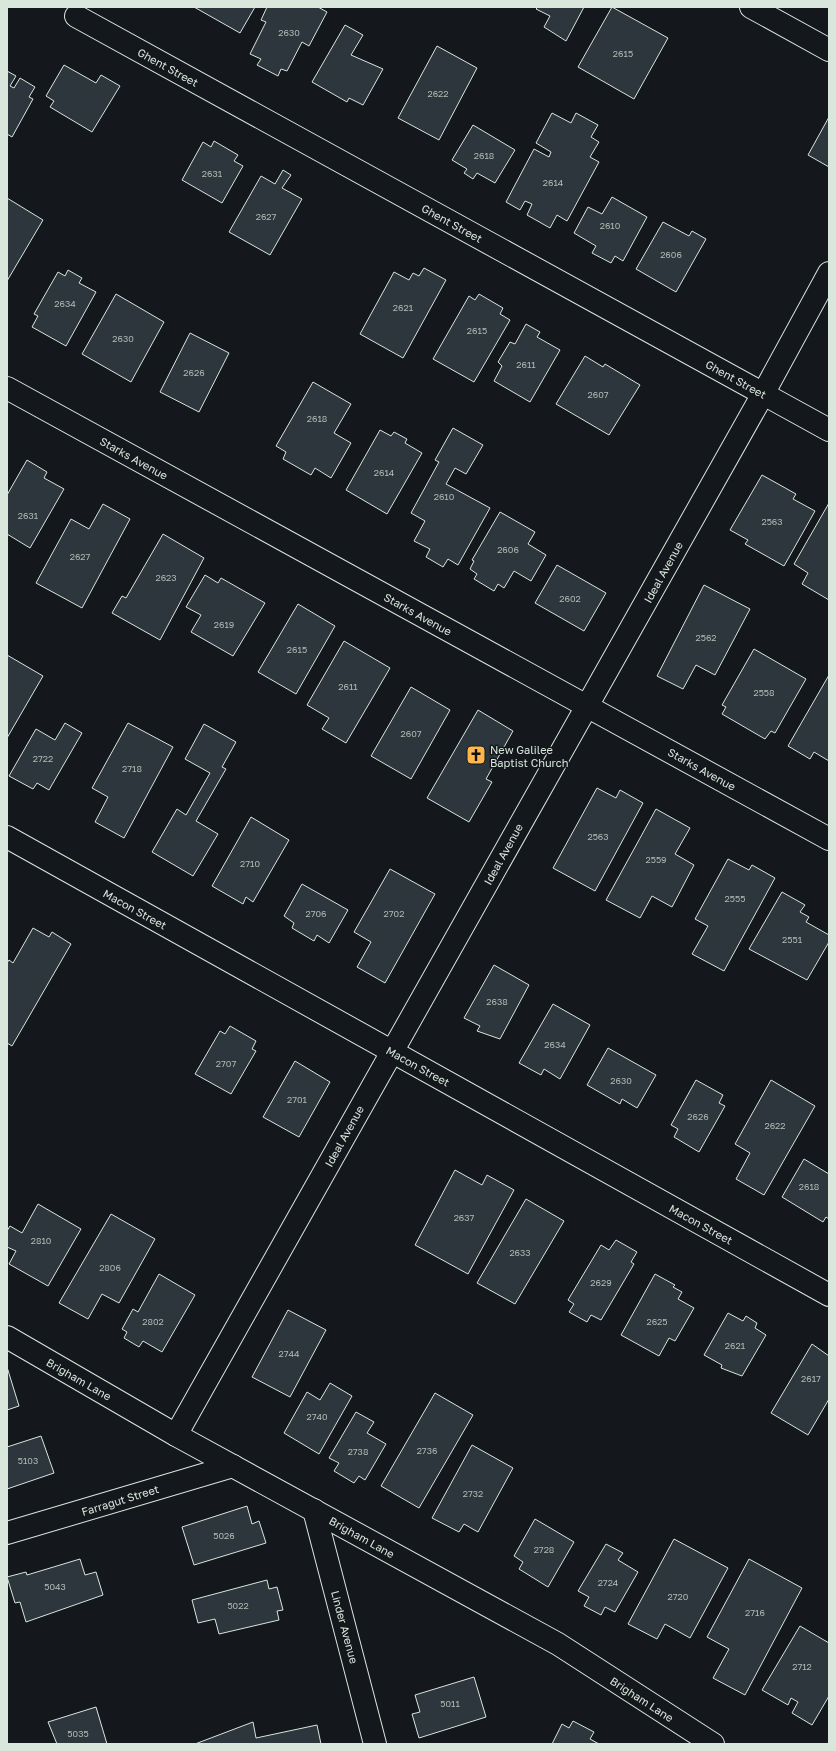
<svg xmlns="http://www.w3.org/2000/svg" width="836" height="1751" viewBox="0 0 836 1751" font-family="'Golos Text',sans-serif">
<style>
.building{fill:#2c363c;stroke:#d8e6dc}
.lines{fill:none;stroke-linecap:round;stroke-linejoin:round}
.minor-casing{stroke:#d8e6dc;stroke-width:24}
.minor{stroke:#14181c;stroke-width:22}
.labels{text-anchor:middle;dominant-baseline:central;stroke-width:3;stroke-linejoin:round;paint-order:stroke}
.number-label{font-size:9px;fill:#adbab4}
.street-label{font-size:11px;fill:#d8e6dc;stroke:#14181c}
.poi-label{font-size:11px;fill:#d8e6dc;stroke:#14181c;text-anchor:start}
</style>
<rect width="100%" height="100%" fill="#14181c"/>
<g class="building">
<polygon points="194,7 255,7 240,33"/>
<polygon points="267,7 318,7 327,12 309,46 302,42 287,71 281,69 278,76 257,65 261,59 250,54 266,22 261,20"/>
<polygon points="538,7 584,7 566,41 544,27 550,16 536,9"/>
<polygon points="612,7 668,38 634,99 578,67"/>
<polygon points="345,25 363,35 351,55 383,69 363,105 349,98 347,102 312,82"/>
<polygon points="437,46 477,68 439,140 398,118"/>
<polygon points="64,65 96,83 101,75 120,86 92,132 50,107 54,101 46,96"/>
<polygon points="7,71 16,76 10,86 14,88 20,78 35,87 29,97 33,99 12,137 7,134"/>
<polygon points="552,113 571,123 576,113 598,125 591,137 599,142 590,157 599,162 567,221 557,215 550,228 527,215 532,204 525,201 520,210 506,202 534,149 549,157 551,152 536,143"/>
<polygon points="829,117 829,167 808,155"/>
<polygon points="473,125 515,150 495,183 477,173 473,179 464,173 467,169 452,160"/>
<polygon points="214,141 238,155 234,161 243,166 222,203 182,180 203,142 211,147"/>
<polygon points="283,170 291,175 282,188 302,199 270,255 229,232 261,176 275,184"/>
<polygon points="612,197 647,217 623,261 615,256 611,263 592,253 596,246 574,233 588,207 602,214"/>
<polygon points="7,198 43,220 7,281"/>
<polygon points="663,222 689,236 692,231 706,239 676,292 636,269"/>
<polygon points="424,268 446,280 403,358 360,334 394,272 409,280 413,273 419,276"/>
<polygon points="68,270 82,278 79,283 96,292 66,346 32,327 38,316 34,314 58,272 65,276"/>
<polygon points="116,294 164,322 131,382 82,354"/>
<polygon points="479,294 503,308 500,314 510,320 474,382 433,359 469,296 475,300"/>
<polygon points="526,324 540,332 537,337 560,350 530,402 494,381 502,366 498,362 510,342 515,344"/>
<polygon points="190,333 229,353 199,412 160,392"/>
<polygon points="585,356 603,367 605,364 640,385 609,435 556,404"/>
<polygon points="313,382 351,404 334,433 351,443 331,478 315,468 311,475 283,459 286,452 276,446"/>
<polygon points="453,428 483,445 466,474 455,468 446,484 490,508 458,565 448,559 443,567 426,557 430,549 414,541 425,521 411,513 439,462 435,460"/>
<polygon points="380,430 391,436 394,432 407,439 405,443 422,453 387,514 346,490"/>
<polygon points="27,460 47,472 44,478 64,489 30,548 7,534 7,495"/>
<polygon points="762,475 796,494 793,499 815,511 784,566 745,544 748,540 730,530"/>
<polygon points="829,503 829,600 802,584 808,573 794,564"/>
<polygon points="103,504 130,519 82,608 36,583 71,519 89,529"/>
<polygon points="500,512 535,532 528,544 546,555 531,581 514,571 504,588 498,584 494,591 474,579 477,574 470,569 474,561 472,560"/>
<polygon points="163,534 204,558 160,640 112,613 122,596 126,598"/>
<polygon points="557,565 606,593 584,631 535,603"/>
<polygon points="205,575 218,583 221,578 265,603 233,656 191,632 201,615 186,607"/>
<polygon points="704,585 750,609 715,675 696,665 683,689 657,676"/>
<polygon points="298,604 335,626 296,694 258,672"/>
<polygon points="344,641 390,668 346,743 322,729 329,718 307,705"/>
<polygon points="754,649 806,679 775,733 771,731 765,739 722,714 726,707 722,705"/>
<polygon points="7,655 43,676 7,738"/>
<polygon points="829,675 829,761 814,752 810,759 788,746"/>
<polygon points="411,687 450,710 411,779 371,756"/>
<polygon points="478,710 513,731 486,779 492,782 469,822 427,798"/>
<polygon points="65,723 82,733 49,790 37,783 33,789 9,776 36,729 55,740"/>
<polygon points="128,723 173,747 124,838 95,822 108,797 92,788"/>
<polygon points="204,724 236,742 222,767 226,769 196,821 218,834 193,876 152,852 177,809 186,815 210,773 185,759"/>
<polygon points="597,788 616,798 620,790 643,803 595,891 553,868"/>
<polygon points="656,809 690,828 675,854 694,865 672,907 652,896 640,918 606,900"/>
<polygon points="251,817 289,840 253,902 246,897 243,904 212,886"/>
<polygon points="728,859 749,870 752,865 775,878 724,971 692,954 708,926 695,919"/>
<polygon points="390,869 435,894 385,983 357,967 371,942 354,932"/>
<polygon points="302,884 348,910 329,943 317,935 314,941 292,928 294,923 284,916"/>
<polygon points="782,892 805,905 800,912 809,917 806,922 829,935 829,942 807,980 749,949"/>
<polygon points="33,928 49,937 52,932 71,944 12,1046 7,1043 7,963 9,960 13,963"/>
<polygon points="494,965 529,985 500,1039 477,1031 480,1026 464,1018"/>
<polygon points="553,1004 590,1025 560,1079 544,1069 541,1075 519,1063"/>
<polygon points="230,1026 256,1041 252,1049 256,1051 231,1094 195,1074 220,1031 225,1034"/>
<polygon points="608,1048 656,1075 637,1108 622,1099 620,1104 587,1085"/>
<polygon points="295,1061 330,1082 299,1137 263,1117"/>
<polygon points="696,1080 723,1095 719,1103 725,1106 699,1152 674,1137 678,1129 671,1125"/>
<polygon points="771,1080 815,1106 764,1195 736,1179 750,1153 735,1144"/>
<polygon points="804,1159 829,1174 829,1219 826,1217 823,1222 782,1197"/>
<polygon points="455,1170 482,1185 487,1175 514,1190 468,1274 415,1245"/>
<polygon points="526,1199 564,1221 515,1304 477,1283"/>
<polygon points="38,1204 81,1229 48,1286 9,1264 16,1251 7,1247 7,1231 10,1226 22,1233"/>
<polygon points="111,1214 155,1239 119,1303 102,1294 88,1319 59,1303"/>
<polygon points="616,1240 637,1252 631,1262 634,1264 601,1320 591,1315 587,1322 569,1312 574,1304 568,1300 601,1245 609,1250"/>
<polygon points="159,1274 195,1295 162,1352 143,1341 139,1347 124,1338 127,1332 122,1329 133,1309 138,1312"/>
<polygon points="655,1274 675,1285 673,1287 682,1292 678,1299 694,1308 675,1341 669,1338 659,1356 621,1335"/>
<polygon points="288,1310 326,1330 290,1397 252,1377"/>
<polygon points="728,1313 743,1321 746,1316 757,1323 755,1328 766,1335 742,1376 721,1368 722,1365 704,1355"/>
<polygon points="812,1344 829,1356 829,1399 808,1435 771,1413"/>
<polygon points="7,1367 19,1406 7,1410"/>
<polygon points="330,1383 352,1396 319,1454 284,1433 307,1392 320,1400"/>
<polygon points="435,1393 473,1415 419,1508 381,1486"/>
<polygon points="356,1412 374,1422 367,1433 386,1444 365,1480 359,1476 354,1483 334,1471 339,1463 329,1458"/>
<polygon points="41,1436 54,1473 7,1489 7,1447"/>
<polygon points="472,1445 513,1468 478,1532 464,1524 459,1532 432,1518"/>
<polygon points="247,1506 252,1524 259,1521 266,1543 194,1565 182,1527"/>
<polygon points="535,1519 574,1542 548,1587 519,1569 523,1562 514,1556"/>
<polygon points="674,1539 728,1568 690,1638 665,1624 657,1639 628,1624"/>
<polygon points="606,1544 623,1553 618,1560 638,1572 615,1612 605,1607 601,1615 584,1606 589,1597 578,1591"/>
<polygon points="80,1559 85,1575 96,1572 103,1595 26,1622 20,1602 15,1603 7,1577 26,1572 27,1575"/>
<polygon points="749,1559 802,1588 745,1695 713,1678 729,1649 707,1637"/>
<polygon points="267,1580 269,1589 277,1587 283,1610 277,1611 279,1620 219,1634 215,1619 198,1623 192,1600"/>
<polygon points="800,1626 829,1643 829,1696 812,1725 792,1713 798,1702 791,1698 788,1705 762,1690"/>
<polygon points="474,1677 486,1717 419,1738 412,1714 420,1712 415,1695"/>
<polygon points="96,1707 107,1744 57,1744 48,1722"/>
<polygon points="573,1721 594,1732 590,1739 599,1744 552,1744 562,1724 569,1728"/>
<polygon points="253,1722 256,1738 317,1725 321,1744 195,1744"/>
</g>
<g class="lines">
<g class="minor-casing">
<g id="minor">
<polyline points="751,7 829,50"/>
<polyline points="76,16 829,430"/>
<polyline points="7,388 829,839"/>
<polyline points="7,837 829,1295"/>
<polyline points="7,1337 176,1435 558,1644 713,1744"/>
<polyline points="176,1435 763,394 829,273"/>
<polyline points="314,1510 375,1744"/>
<polyline points="7,1533 233,1466"/>
</g>
</g>
<use href="#minor" class="minor"/>
</g>
<defs>
<g id="church-square" transform="scale(1)"><rect x="-9" y="-9" width="18" height="18" rx="4" fill="#ffb74d" stroke="#14181c"/><path d="M-1.2-6h2.4v3.5h3.3v2.4h-3.3V6h-2.4V-.1h-3.3v-2.4h3.3Z" fill="#111"/></g>
</defs>
<g fill-rule="evenodd">
<use href="#church-square" x="476" y="755"/>
</g>
<g class="labels">
<g class="number-label">
<text x="289" y="32">2630</text>
<text x="623" y="53">2615</text>
<text x="438" y="93">2622</text>
<text x="484" y="155">2618</text>
<text x="212" y="173">2631</text>
<text x="553" y="182">2614</text>
<text x="266" y="216">2627</text>
<text x="610" y="225">2610</text>
<text x="671" y="254">2606</text>
<text x="65" y="303">2634</text>
<text x="403" y="307">2621</text>
<text x="477" y="330">2615</text>
<text x="123" y="338">2630</text>
<text x="526" y="364">2611</text>
<text x="194" y="372">2626</text>
<text x="598" y="394">2607</text>
<text x="317" y="418">2618</text>
<text x="384" y="472">2614</text>
<text x="444" y="496">2610</text>
<text x="28" y="515">2631</text>
<text x="772" y="521">2563</text>
<text x="508" y="549">2606</text>
<text x="80" y="556">2627</text>
<text x="166" y="577">2623</text>
<text x="570" y="598">2602</text>
<text x="224" y="624">2619</text>
<text x="706" y="637">2562</text>
<text x="297" y="649">2615</text>
<text x="348" y="686">2611</text>
<text x="764" y="692">2558</text>
<text x="411" y="733">2607</text>
<text x="43" y="758">2722</text>
<text x="132" y="768">2718</text>
<text x="598" y="836">2563</text>
<text x="656" y="859">2559</text>
<text x="250" y="863">2710</text>
<text x="735" y="898">2555</text>
<text x="316" y="913">2706</text>
<text x="394" y="913">2702</text>
<text x="792" y="939">2551</text>
<text x="497" y="1001">2638</text>
<text x="555" y="1044">2634</text>
<text x="226" y="1063">2707</text>
<text x="621" y="1080">2630</text>
<text x="297" y="1099">2701</text>
<text x="698" y="1116">2626</text>
<text x="775" y="1125">2622</text>
<text x="809" y="1186">2618</text>
<text x="464" y="1217">2637</text>
<text x="41" y="1240">2810</text>
<text x="520" y="1252">2633</text>
<text x="110" y="1267">2806</text>
<text x="601" y="1282">2629</text>
<text x="153" y="1321">2802</text>
<text x="657" y="1321">2625</text>
<text x="735" y="1345">2621</text>
<text x="289" y="1353">2744</text>
<text x="811" y="1378">2617</text>
<text x="317" y="1416">2740</text>
<text x="427" y="1450">2736</text>
<text x="358" y="1451">2738</text>
<text x="28" y="1460">5103</text>
<text x="473" y="1493">2732</text>
<text x="224" y="1535">5026</text>
<text x="544" y="1549">2728</text>
<text x="608" y="1582">2724</text>
<text x="55" y="1586">5043</text>
<text x="678" y="1596">2720</text>
<text x="238" y="1605">5022</text>
<text x="755" y="1612">2716</text>
<text x="802" y="1666">2712</text>
<text x="450" y="1703">5011</text>
<text x="78" y="1733">5035</text>
</g>
<g class="street-label">
<text transform="translate(168 67) rotate(29)">Ghent Street</text>
<text transform="translate(452 223) rotate(29)">Ghent Street</text>
<text transform="translate(736 379) rotate(29)">Ghent Street</text>
<text transform="translate(134 458) rotate(29)">Starks Avenue</text>
<text transform="translate(663 572) rotate(-61)">Ideal Avenue</text>
<text transform="translate(418 614) rotate(29)">Starks Avenue</text>
<text transform="translate(702 769) rotate(29)">Starks Avenue</text>
<text transform="translate(503 854) rotate(-61)">Ideal Avenue</text>
<text transform="translate(135 909) rotate(29)">Macon Street</text>
<text transform="translate(418 1066) rotate(29)">Macon Street</text>
<text transform="translate(344 1136) rotate(-61)">Ideal Avenue</text>
<text transform="translate(701 1224) rotate(29)">Macon Street</text>
<text transform="translate(79 1379) rotate(30)">Brigham Lane</text>
<text transform="translate(120 1500) rotate(-17)">Farragut Street</text>
<text transform="translate(362 1537) rotate(29)">Brigham Lane</text>
<text transform="translate(345 1627) rotate(75)">Linder Avenue</text>
<text transform="translate(642 1699) rotate(33)">Brigham Lane</text>
</g>
<g class="poi-label">
<text x="490" y="749">New Galilee<tspan x="490" dy="13">Baptist Church</tspan></text>
</g>
</g>
<rect width="836" height="1751" fill="none" stroke="#d8e6dc" stroke-width="16"/>
</svg>
